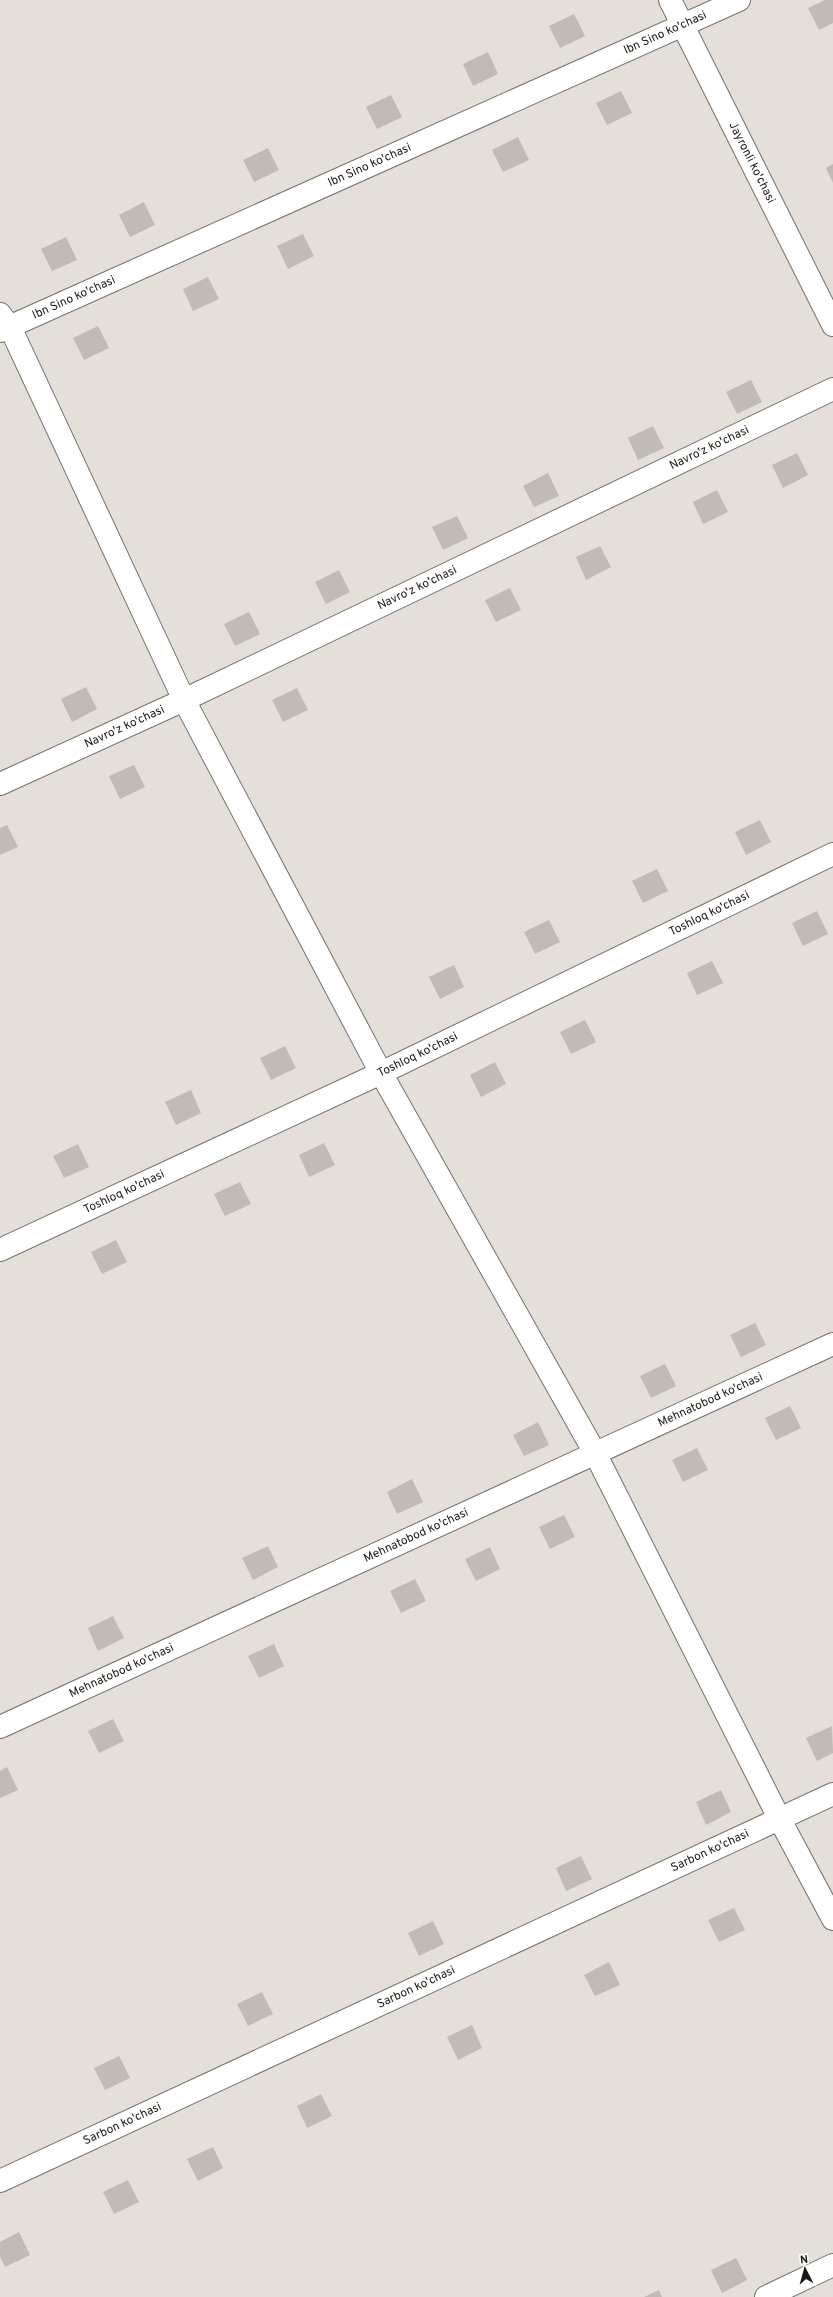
<svg xmlns="http://www.w3.org/2000/svg" width="833" height="2297" viewBox="0 0 833 2297" font-family="Overpass,sans-serif">
<style>
.building{fill:#c0bbb4}
.lines{fill:none;stroke-linecap:round;stroke-linejoin:round}
.street-casing{stroke:#75716a;stroke-width:24}
.street{stroke:#fff;stroke-width:22}
.labels{text-anchor:middle;dominant-baseline:central;stroke-width:3;stroke-linejoin:round;paint-order:stroke}
.street-label{font-size:12px;fill:#1a1815;stroke:#fff}
</style>
<rect width="100%" height="100%" fill="#e4dfd8"/>
<g class="building">
<polygon points="825,0 833,0 833,23 819,30 808,8"/>
<polygon points="574,14 585,36 560,48 549,26"/>
<polygon points="488,52 498,74 473,86 463,64"/>
<polygon points="621,91 632,113 607,125 596,103"/>
<polygon points="391,95 402,117 377,129 366,107"/>
<polygon points="518,137 529,160 503,172 492,150"/>
<polygon points="268,148 279,170 254,182 243,160"/>
<polygon points="833,164 833,183 826,168"/>
<polygon points="144,202 155,225 130,237 119,215"/>
<polygon points="303,234 314,256 288,269 277,246"/>
<polygon points="66,237 77,260 52,271 41,249"/>
<polygon points="208,277 219,299 193,311 183,289"/>
<polygon points="98,326 109,348 84,360 73,338"/>
<polygon points="751,380 762,402 737,414 726,392"/>
<polygon points="653,426 664,448 638,460 628,438"/>
<polygon points="797,453 808,475 783,488 772,465"/>
<polygon points="548,473 559,496 534,507 523,486"/>
<polygon points="717,490 728,512 703,524 693,502"/>
<polygon points="457,516 468,538 443,550 432,527"/>
<polygon points="600,546 611,567 586,580 576,557"/>
<polygon points="339,570 350,592 326,604 315,582"/>
<polygon points="510,588 521,610 496,622 485,600"/>
<polygon points="249,612 260,634 235,646 224,624"/>
<polygon points="86,687 97,709 72,722 61,699"/>
<polygon points="297,688 308,710 283,722 272,700"/>
<polygon points="134,765 145,787 120,799 109,776"/>
<polygon points="760,820 771,842 746,855 735,832"/>
<polygon points="7,825 18,847 0,855 0,828"/>
<polygon points="657,869 668,891 643,903 632,881"/>
<polygon points="817,911 828,934 803,946 792,923"/>
<polygon points="549,920 560,942 535,954 524,932"/>
<polygon points="712,961 723,983 697,995 687,973"/>
<polygon points="454,965 464,987 440,999 429,977"/>
<polygon points="585,1020 596,1042 571,1054 560,1032"/>
<polygon points="285,1046 296,1068 271,1080 260,1058"/>
<polygon points="495,1062 506,1084 481,1097 470,1075"/>
<polygon points="191,1090 201,1113 176,1125 165,1102"/>
<polygon points="324,1143 335,1165 309,1177 299,1155"/>
<polygon points="78,1144 89,1167 64,1178 53,1156"/>
<polygon points="240,1182 251,1204 225,1216 214,1194"/>
<polygon points="116,1240 127,1262 102,1274 91,1252"/>
<polygon points="755,1323 766,1345 741,1357 730,1335"/>
<polygon points="665,1364 676,1386 651,1398 640,1376"/>
<polygon points="790,1406 801,1428 776,1440 765,1418"/>
<polygon points="538,1422 549,1445 524,1456 513,1435"/>
<polygon points="697,1448 708,1470 683,1482 672,1460"/>
<polygon points="412,1479 423,1502 397,1514 387,1492"/>
<polygon points="564,1515 575,1537 550,1549 539,1527"/>
<polygon points="268,1546 278,1567 253,1580 242,1558"/>
<polygon points="490,1547 500,1569 476,1581 465,1559"/>
<polygon points="415,1579 426,1601 401,1613 390,1591"/>
<polygon points="113,1616 124,1638 98,1651 88,1628"/>
<polygon points="274,1644 284,1666 259,1678 248,1656"/>
<polygon points="113,1719 124,1741 99,1753 88,1731"/>
<polygon points="832,1726 833,1753 817,1761 806,1738"/>
<polygon points="7,1767 18,1790 0,1798 0,1771"/>
<polygon points="721,1790 731,1812 706,1825 696,1802"/>
<polygon points="581,1856 592,1879 566,1891 556,1868"/>
<polygon points="734,1908 745,1930 719,1942 708,1920"/>
<polygon points="433,1921 444,1944 419,1956 408,1933"/>
<polygon points="609,1962 620,1985 595,1996 584,1975"/>
<polygon points="262,1992 273,2014 248,2026 237,2004"/>
<polygon points="472,2025 482,2048 458,2060 447,2037"/>
<polygon points="119,2056 130,2078 105,2090 94,2068"/>
<polygon points="321,2094 332,2116 307,2128 297,2106"/>
<polygon points="213,2147 223,2168 198,2181 187,2159"/>
<polygon points="128,2180 139,2202 114,2214 103,2192"/>
<polygon points="19,2232 30,2255 5,2267 0,2256 0,2242"/>
<polygon points="736,2258 747,2280 722,2293 711,2270"/>
<polygon points="659,2290 662,2297 644,2297"/>
</g>
<g class="lines">
<g class="street-casing">
<g id="street">
<path id="s1" d="M670,0L833,325"/>
<polyline points="0,314 10,327 184,700 381,1073 595,1453 779,1818 833,1919"/>
<path id="s2" d="M0,331L739,0"/>
<path id="s3" d="M0,784L184,700L833,389"/>
<path id="s4" d="M0,1250L381,1073L833,854"/>
<path id="s5" d="M0,1727L833,1344"/>
<path id="s6" d="M0,2181L833,1794"/>
<polyline points="766,2297 833,2265"/>
</g>
</g>
<use href="#street" class="street"/>
</g>
<g class="labels">
<g class="street-label">
<text stroke="none"><textPath href="#s2" startOffset="729">Ibn Sino ko'chasi</textPath></text>
<text stroke="none"><textPath href="#s1" startOffset="182">Jayronli ko'chasi</textPath></text>
<text stroke="none"><textPath href="#s2" startOffset="405">Ibn Sino ko'chasi</textPath></text>
<text stroke="none"><textPath href="#s2" startOffset="81">Ibn Sino ko'chasi</textPath></text>
<text stroke="none"><textPath href="#s3" startOffset="785">Navro'z ko'chasi</textPath></text>
<text stroke="none"><textPath href="#s3" startOffset="461">Navro'z ko'chasi</textPath></text>
<text stroke="none"><textPath href="#s3" startOffset="137">Navro'z ko'chasi</textPath></text>
<text stroke="none"><textPath href="#s4" startOffset="785">Toshloq ko'chasi</textPath></text>
<text stroke="none"><textPath href="#s4" startOffset="461">Toshloq ko'chasi</textPath></text>
<text stroke="none"><textPath href="#s4" startOffset="137">Toshloq ko'chasi</textPath></text>
<text stroke="none"><textPath href="#s5" startOffset="782">Mehnatobod ko'chasi</textPath></text>
<text stroke="none"><textPath href="#s5" startOffset="458">Mehnatobod ko'chasi</textPath></text>
<text stroke="none"><textPath href="#s5" startOffset="134">Mehnatobod ko'chasi</textPath></text>
<text stroke="none"><textPath href="#s6" startOffset="783">Sarbon ko'chasi</textPath></text>
<text stroke="none"><textPath href="#s6" startOffset="459">Sarbon ko'chasi</textPath></text>
<text stroke="none"><textPath href="#s6" startOffset="135">Sarbon ko'chasi</textPath></text>
</g>
</g>
<g transform="translate(805 2269) rotate(354)" stroke="#ffffff" stroke-width="3" paint-order="stroke">
<path d="M0-3L7 15L0 10L-7 15Z" fill="#1a1815"/>
<text y="-6" font-size="11" font-weight="bold" text-anchor="middle" fill="#1a1815">N</text>
</g>
</svg>
